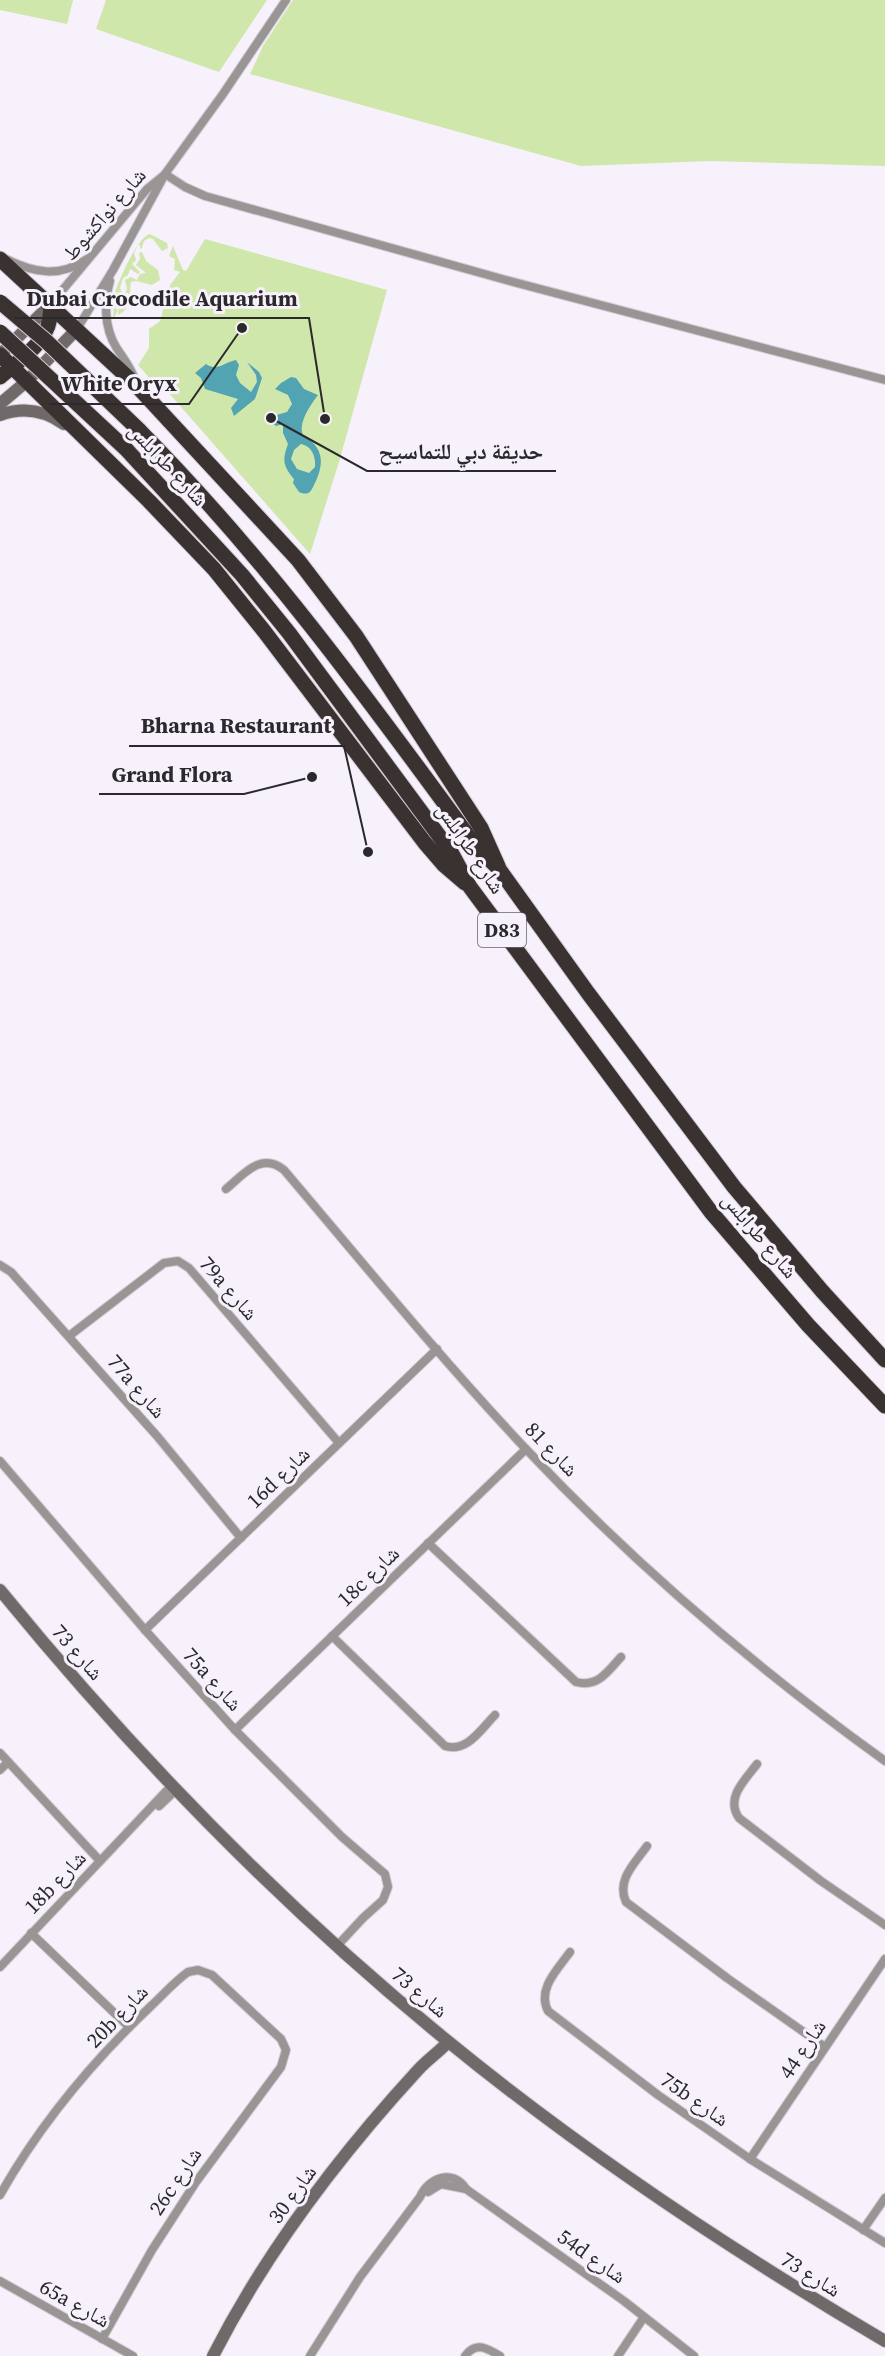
<svg xmlns="http://www.w3.org/2000/svg" width="885" height="2356" viewBox="0 0 885 2356" font-family="'Source Serif 4','Noto Naskh Arabic',serif">
<style>
.green{fill:#d0e7ac}
.water{fill:#52a4b3;fill-rule:evenodd}
.lines{fill:none;stroke-linecap:round;stroke-linejoin:round}
.street-casing{stroke:#d1cdd5;stroke-width:10}
.secondary-casing{stroke:#d1cdd5;stroke-width:14}
.highway-casing{stroke:#d1cdd5;stroke-width:17}
.street{stroke:#9a9595;stroke-width:8}
.secondary{stroke:#706969;stroke-width:12}
.highway{stroke:#3a3131;stroke-width:15}
.highway-bridge-casing{stroke:#d1cdd5;stroke-width:17;stroke-linecap:butt}
.highway-bridge{stroke:#3a3131;stroke-width:15}
.labels{text-anchor:middle;dominant-baseline:central;stroke-width:6;stroke-linejoin:round;paint-order:stroke}
.shield{fill:#f6f1fa;stroke:#68656a;stroke-width:1.5}
.shield-label{font-size:20px;font-weight:bold;fill:#2b292c}
.street-label{font-size:21px;fill:#2b292c;stroke:#f6f1fa}
.leader{fill:none;stroke:#2b292c;stroke-width:2}
.callout-dot{fill:#2b292c;stroke:#f6f1fa;stroke-width:2}
.callout-label{font-size:22px;text-anchor:middle;font-weight:bold;fill:#2b292c;stroke:#f6f1fa;stroke-width:6;stroke-linejoin:round;paint-order:stroke}
</style>
<rect width="100%" height="100%" fill="#f6f1fa"/>
<g class="green">
<polygon points="0,0 73,0 67,24 0,10"/>
<polygon points="106,0 267,0 219,72 96,29"/>
<polygon points="293,0 885,0 885,166 710,161 581,166 250,74 263,46"/>
<path d="M150,234L167,243L168,248L162,251L153,239L149,238L144,241L142,248L140,249V245H138L134,253L136,260L132,264L140,272L138,274L130,269L128,275L123,278L120,288L125,298L116,295L115,307L118,310L113,320C114,312 113,303 114,295C118,282 137,237 150,234Z"/>
<polygon points="205,239 387,290 339,462 310,554 167,391 163,393 138,365 149,348 149,329 160,321 170,285 180,272 174,270 175,259 169,256 173,246 183,270 186,271"/>
<path d="M142,252L146,261L158,270L160,280L152,285L136,281L131,282C129,295 132,309 118,315L119,305L124,304L121,301L128,297V293H125L127,289L125,280L131,277L137,280L140,274L146,273L136,265L140,259L139,253Z"/>
</g>
<g class="water">
<path d="M236,360L239,365L236,375L240,383L251,392L257,382L256,375L247,362L259,372L262,378L255,399L234,416L231,408L238,399L205,389L201,378L195,373L206,364C217,372 225,362 236,360Z"/>
<path d="M291,377L296,378L304,389L318,395C311,404 300,420 302,432C303,437 304,435 307,438C326,451 323,468 313,487C310,494 306,495 299,492L293,483L294,479C283,466 282,460 288,444L283,433V424L276,426L272,423L273,416L287,412L292,404L288,395L275,389L281,383ZM301,444C312,446 316,457 315,467L309,473L297,469L291,459L294,450Z"/>
</g>
<g class="lines">
<g class="street-casing">
<g id="street">
<polyline points="165,174 185,187 205,196 506,280 885,380"/>
<path d="M6,259C34,273 60,278 87,259"/>
<path d="M110,281C104,302 104,327 116,347C123,358 131,367 135,380"/>
<polyline points="50,305 147,189 163,176"/>
<polyline points="77,329 113,270 165,174 223,94 286,0"/>
<path d="M226,1189C243,1175 261,1151 284,1170C363,1263 441,1359 525,1448C634,1564 756,1668 885,1761"/>
<polyline points="0,1265 11,1272 157,1436 241,1538"/>
<polyline points="69,1336 164,1263 178,1261 189,1268 339,1443"/>
<polyline points="0,1461 145,1630 235,1730 342,1837 385,1874 388,1887 383,1900 363,1918 337,1946"/>
<path d="M428,1543L576,1682C598,1688 608,1671 621,1657"/>
<polyline points="145,1630 437,1349"/>
<path d="M332,1636L445,1746C467,1753 481,1729 495,1715"/>
<polyline points="235,1730 526,1449"/>
<polyline points="0,1753 100,1861"/>
<path d="M757,1764C745,1780 725,1798 739,1818L821,1881L885,1925"/>
<polyline points="0,1770 8,1762"/>
<polyline points="159,1806 176,1790"/>
<path d="M647,1846C635,1863 616,1880 626,1902L727,1978L825,2047"/>
<polyline points="31,1933 129,2027"/>
<path d="M570,1952C557,1970 537,1989 548,2011L658,2095L750,2159L885,2243"/>
<polyline points="0,1967 172,1785"/>
<polyline points="750,2159 885,1959"/>
<polyline points="428,2192 441,2184 466,2189"/>
<path d="M0,2195C39,2126 93,2061 151,2006C163,1995 174,1982 188,1972L198,1970L212,1975L281,2039L286,2050L281,2067L196,2182L152,2250L102,2339"/>
<polyline points="863,2230 885,2198"/>
<polyline points="0,2281 133,2356"/>
<path d="M310,2356L360,2277L420,2197C428,2178 453,2168 466,2189L624,2301L694,2356"/>
<path d="M465,2356C476,2341 487,2348 500,2356"/>
<polyline points="618,2356 644,2317"/>
</g>
</g>
<g class="secondary-casing">
<g id="secondary">
<polyline points="0,355 50,305"/>
<polyline points="0,404 27,381 77,329"/>
<path d="M0,415C22,407 44,410 64,424"/>
<path d="M0,1590C133,1753 282,1906 445,2039C583,2152 732,2251 885,2341"/>
<path d="M213,2356C266,2252 339,2156 418,2070C427,2060 439,2052 448,2042"/>
</g>
</g>
<g class="highway-casing">
<g id="highway">
<polyline points="0,259 135,384 298,560 356,636 481,828 498,866"/>
<polyline points="0,355 149,501 214,569 264,631 425,843 444,865 465,883"/>
<path d="M0,377C22,358 55,338 50,305"/>
<path d="M139,430C266,558 369,700 475,845L499,869L588,993L734,1187L822,1291L885,1360"/>
<polyline points="126,449 242,575 289,633 451,852 470,887 711,1212 808,1325 885,1406"/>
</g>
</g>
<use href="#street" class="street"/>
<use href="#secondary" class="secondary"/>
<use href="#highway" class="highway"/>
<g class="highway-bridge-casing">
<g id="highway-bridge">
<polyline points="0,302 46,341 139,430"/>
<polyline points="0,332 126,449"/>
</g>
</g>
<use href="#highway-bridge" class="highway-bridge"/>
</g>
<g class="labels">
<rect class="shield" x="478" y="913" width="48" height="34" rx="4.5"/>
<g class="shield-label">
<text x="502" y="930">D83</text>
</g>
<g class="street-label">
<text transform="translate(104 214) rotate(-49)">شارع نواكشوط</text>
<text transform="translate(168 464) rotate(47)">شارع طرابلس</text>
<text transform="translate(471 848) rotate(56)">شارع طرابلس</text>
<text transform="translate(760 1235) rotate(50)">شارع طرابلس</text>
<text transform="translate(229 1288) rotate(49)">79a شارع</text>
<text transform="translate(137 1386) rotate(49)">77a شارع</text>
<text transform="translate(552 1449) rotate(46)">شارع 81</text>
<text transform="translate(278 1477) rotate(-44)">16d شارع</text>
<text transform="translate(368 1576) rotate(-44)">18c شارع</text>
<text transform="translate(78 1652) rotate(49)">شارع 73</text>
<text transform="translate(213 1679) rotate(48)">75a شارع</text>
<text transform="translate(55 1882) rotate(-46)">18b شارع</text>
<text transform="translate(420 1992) rotate(40)">شارع 73</text>
<text transform="translate(117 2016) rotate(-46)">20b شارع</text>
<text transform="translate(802 2049) rotate(-56)">شارع 44</text>
<text transform="translate(695 2099) rotate(35)">75b شارع</text>
<text transform="translate(175 2181) rotate(-56)">26c شارع</text>
<text transform="translate(292 2194) rotate(-54)">شارع 30</text>
<text transform="translate(592 2256) rotate(35)">54d شارع</text>
<text transform="translate(811 2274) rotate(32)">شارع 73</text>
<text transform="translate(75 2303) rotate(29)">65a شارع</text>
</g>
</g>
<path class="leader" d="M325 419L309 318H14M242 328L189 404H49M271 418L367 471H556M368 852L344 746H129M312 777L244 794H99"/>
<g class="callout-dot">
<circle cx="325" cy="419" r="6"/>
<circle cx="242" cy="328" r="6"/>
<circle cx="271" cy="418" r="6"/>
<circle cx="368" cy="852" r="6"/>
<circle cx="312" cy="777" r="6"/>
</g>
<g class="callout-label">
<text x="162" y="306">Dubai Crocodile Aquarium</text>
<text x="119" y="391">White Oryx</text>
<text x="461" y="459">حديقة دبي للتماسيح</text>
<text x="236" y="733">Bharna Restaurant</text>
<text x="172" y="782">Grand Flora</text>
</g>
</svg>
